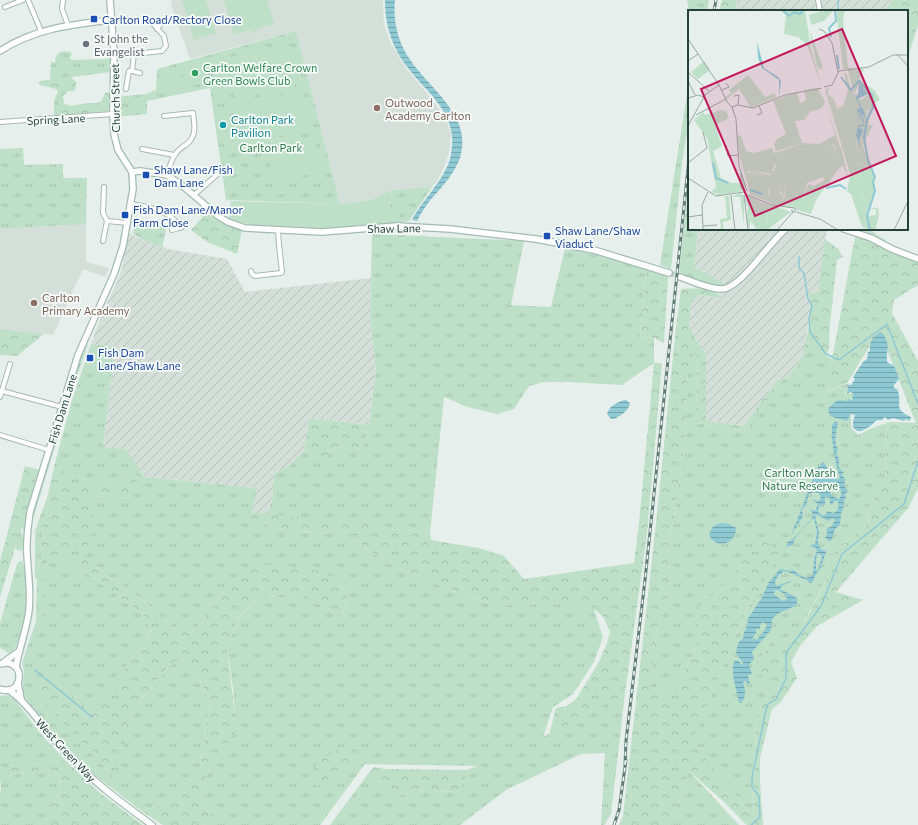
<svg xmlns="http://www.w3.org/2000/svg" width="918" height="825" viewBox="0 0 918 825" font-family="Commissioner,sans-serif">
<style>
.built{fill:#d4dfda}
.industrial{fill:url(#industrial-furrows)}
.grass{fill:url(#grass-tufts)}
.forest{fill:url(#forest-crowns)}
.garden{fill:#bfe0c8}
.water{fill:url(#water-rules);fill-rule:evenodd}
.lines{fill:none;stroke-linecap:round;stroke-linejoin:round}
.stream{stroke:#8ec9d4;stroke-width:1.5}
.secondary-tunnel{stroke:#bfccc8;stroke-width:5.5;stroke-dasharray:5.5 3;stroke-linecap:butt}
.street-casing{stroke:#a8b8b2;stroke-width:6}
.secondary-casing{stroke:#a4bbb3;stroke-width:8}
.street{stroke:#fff;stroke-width:4}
.secondary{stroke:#fff;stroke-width:5.5}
.rail-casing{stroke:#5f7d75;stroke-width:3}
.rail{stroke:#f7fbf9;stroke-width:1.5;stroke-dasharray:4.5;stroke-linecap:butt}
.transit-dot{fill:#1a4fb4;stroke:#f7fbf9;stroke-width:1.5}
.worship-dot{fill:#6b7280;stroke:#f7fbf9;stroke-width:1.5}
.leisure-dot{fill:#2e9e5b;stroke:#f7fbf9;stroke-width:1.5}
.education-dot{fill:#8d6e63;stroke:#f7fbf9;stroke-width:1.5}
.culture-dot{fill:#0f9aa8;stroke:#f7fbf9;stroke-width:1.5}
.labels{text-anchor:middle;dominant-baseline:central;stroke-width:3.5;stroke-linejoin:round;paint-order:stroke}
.transit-label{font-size:11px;fill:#164399;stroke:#f7fbf9;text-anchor:start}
.worship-label{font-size:11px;fill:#5b616d;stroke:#f7fbf9;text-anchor:start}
.leisure-label{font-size:11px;fill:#27864d;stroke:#f7fbf9;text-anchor:start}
.street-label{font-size:11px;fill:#24423a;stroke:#f7fbf9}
.education-label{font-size:11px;fill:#785e54;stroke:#f7fbf9;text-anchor:start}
.culture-label{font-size:11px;fill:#0d838f;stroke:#f7fbf9;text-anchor:start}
.park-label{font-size:11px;fill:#2d7a4b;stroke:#f7fbf9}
.inset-river{fill:none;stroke:#8ec9d4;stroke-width:2}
.inset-road{fill:none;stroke:#98aaa4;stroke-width:1}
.view{fill:#c2185b;fill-opacity:0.15;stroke:#c2185b;stroke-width:2}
.inset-edge{fill:none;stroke:#24423a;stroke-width:2}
</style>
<defs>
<pattern id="industrial-furrows" width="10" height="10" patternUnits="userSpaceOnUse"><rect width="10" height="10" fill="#d4dfda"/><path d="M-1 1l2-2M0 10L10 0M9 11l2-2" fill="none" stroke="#b6c1bc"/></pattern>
<pattern id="grass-tufts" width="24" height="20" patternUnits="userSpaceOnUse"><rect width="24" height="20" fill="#bfe0c8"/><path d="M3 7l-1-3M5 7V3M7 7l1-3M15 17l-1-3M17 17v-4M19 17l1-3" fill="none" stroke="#a4c1ad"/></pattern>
<pattern id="forest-crowns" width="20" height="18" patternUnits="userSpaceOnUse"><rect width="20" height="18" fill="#bfe0c8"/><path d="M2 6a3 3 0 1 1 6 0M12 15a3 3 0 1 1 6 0" fill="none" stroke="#a4c1ad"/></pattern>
<pattern id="water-rules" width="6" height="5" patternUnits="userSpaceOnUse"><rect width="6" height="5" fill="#8ec9d4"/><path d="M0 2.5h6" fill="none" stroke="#74a5ad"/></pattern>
</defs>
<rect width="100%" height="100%" fill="#e6efeb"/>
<g class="built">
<polygon points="172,0 383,0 384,25 391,44 405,67 431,98 446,118 451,135 449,153 445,165 437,181 432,187 392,190 371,200 340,204 296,31 190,59 171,5"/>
<polygon points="86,224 86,262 109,268 105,277 83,269 53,335 0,329 0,229"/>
</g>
<g class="industrial">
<polygon points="737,0 892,0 885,11 736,11"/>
<polygon points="698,229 827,229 818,293 808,292 811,305 804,354 788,377 777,380 744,426 706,421 706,354 689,328 691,304 698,295 722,298 719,294 724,283 694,267"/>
<polygon points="129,234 168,249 227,259 245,292 371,278 370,318 376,371 369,425 309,418 304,451 290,465 274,474 272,502 267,515 252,512 256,488 145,477 126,449 103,447 115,347 91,344 99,322 121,272"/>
</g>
<g class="grass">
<polygon points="687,0 709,0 707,11 689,11"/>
<polygon points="296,31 340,204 226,200 210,88 147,101 147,114 116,117 115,97 146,94 156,90 157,69"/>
<polygon points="69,51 72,54 70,58 72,60 108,59 110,56 110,72 50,80 51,61 53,63 55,62 56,56 60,52"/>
<polygon points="689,82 689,120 682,163 671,269 660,265"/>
<polygon points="23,148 24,165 63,164 63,178 87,178 86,224 0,229 0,149"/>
<polygon points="689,179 689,229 698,229 694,267 724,283 720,286 703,282 679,273"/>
<polygon points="432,187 409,221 400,223 400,210 390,208 392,190"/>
<polygon points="135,223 167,225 162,247 146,241 133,234"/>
<polygon points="372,234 524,241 511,305 551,307 565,248 601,256 646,269 640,337 654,338 654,363 622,385 568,382 544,382 529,386 514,409 497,414 468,407 444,397 430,533 267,515 272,502 274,474 290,465 304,451 323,460 335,446 363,449 369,425 376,371 370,318"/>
<polygon points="689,343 697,353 696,423 745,431 777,387 786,384 809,347 832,359 827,391 849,383 846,394 855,393 851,399 851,428 858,435 870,429 892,421 887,425 885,479 869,507 868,524 828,558 831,570 804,622 794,615 791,626 791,635 763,653 768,687 765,700 756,718 753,815 691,744 747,608 779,554 740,564 730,580 693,612 699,636 690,661 681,679 664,693 650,687 657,625 665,609 671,575 667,554 676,505 685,442"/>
<polygon points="88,344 67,407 65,407 85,346"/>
<polygon points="91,344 115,347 103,447 126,449 145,477 257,488 250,523 296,531 334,533 345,531 351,534 366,549 394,566 466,596 491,604 522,605 550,603 573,605 594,610 603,637 594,662 573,694 553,707 543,737 625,694 611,814 604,825 601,825 605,753 581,754 506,790 460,825 330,825 368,774 399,796 418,789 429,792 461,791 467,770 477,766 365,764 320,825 203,825 212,820 200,794 211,766 236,730 233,689 227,648 238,619 258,599 281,594 304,598 343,614 349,585 225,589 201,623 191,633 175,628 143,600 84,559 96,528 90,519 90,496 131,498 128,472 116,485 92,483 54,467 72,400"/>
<polygon points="64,413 65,414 30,529 37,498"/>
<polygon points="48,495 51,513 49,524 43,524 41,559 37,578 35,579 35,531"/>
<polygon points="30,498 31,499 25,533 21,527"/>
<path d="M20,528C24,534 25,546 21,551L15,549Z"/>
<polygon points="48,559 61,559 80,568 144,615 151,629 147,641 134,656 93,714 44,674 91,750 115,779 128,722 142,698 169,666 182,658 200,681 210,702 200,766 191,781 171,799 143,812 87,769 41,718 24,696 22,692 24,672 22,663 36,621 41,622 43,578"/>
<path d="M20,561H22C30,580 26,641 10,654L0,648V623L17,564Z"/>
<polygon points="9,695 15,700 40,733 65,760 9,766 9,775 51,770 60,776 61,787 49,815 46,825 0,825 0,792 1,790 0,779 0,696"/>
<polygon points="689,771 739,825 672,825"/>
</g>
<g class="forest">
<polygon points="722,0 737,0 736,11 719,11"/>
<polygon points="892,0 918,0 918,25 907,60 907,11 885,11"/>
<polygon points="71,77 76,82 76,88 74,91 68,91 63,96 64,104 71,106 87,103 97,103 101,101 105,93 110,92 109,109 108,111 55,116 54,115 54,100 58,92 56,89 40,85 38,83 40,81"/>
<polygon points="206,213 227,226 242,230 237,254 207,242 191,230"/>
<polygon points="857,229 869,229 890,244 862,230"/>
<path d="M855,237L869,240L909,259L918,262V285L894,300L892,313L918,361V488L908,508L836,592L863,600L817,626L800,646L791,662L797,678L780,703L772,709L760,758V780L763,825H747L723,801L689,771L672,825H619L623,816L655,533L676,327L681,289C695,288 713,287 723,298L698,295L691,304L689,328L706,354V421L744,426L777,380L788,377L804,354L803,350L808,332L811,305L808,292L818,293L825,239L838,249L843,257L837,260L830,324L829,348L826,357L809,347L786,384L777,387L746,431L696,423L697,353L689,344L685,442L676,505L667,554L671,575L665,609L657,625L650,687L664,693L681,679L690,661L699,636L692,612L730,580L740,564L764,540L780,554L747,608L692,743L753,815L756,718L765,700L768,687L755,665L763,653L791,635V626L794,615L805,622L831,570L828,558L868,524L869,507L885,479L887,425L891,422L916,423L882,337L871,344L847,383L826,391Z"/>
<polygon points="646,269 668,277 664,343 654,338 640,337"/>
<polygon points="0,329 44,334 17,356 0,355"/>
<polygon points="654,363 662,363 647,534 625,694 549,735 556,708 567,706 577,698 600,660 607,643 610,632 604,618 597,611 573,605 550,603 522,605 492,604 466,596 394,566 366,549 351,534 345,531 334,533 296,531 250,523 252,512 430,533 431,540 479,548 504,556 524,579 634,563 639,523"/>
<polygon points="309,418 369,425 363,449 335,446 323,460 304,451"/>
<polygon points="25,466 39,470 0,597 0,561"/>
<polygon points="54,467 92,483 116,485 128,472 139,476 131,498 90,496 90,519 96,528 97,541 84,559 143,600 175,628 191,633 201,623 225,589 247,572 266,565 283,565 319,571 349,585 343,614 304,598 281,594 258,599 238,618 227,649 236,724 236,731 211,766 200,794 212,820 203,825 163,825 143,812 171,799 191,781 200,766 210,702 200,681 182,658 169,666 142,698 128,722 116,780 91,750 35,694 44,674 93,713 134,656 147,641 151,630 144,615 80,568 61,559 48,559 43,578 41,623 36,621 37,578 41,559 43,524 49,524 51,513 48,495"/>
<polygon points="371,747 314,789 311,778 315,766 326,756 342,748"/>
<polygon points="65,760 100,793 143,825 46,825 49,815 61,787 60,776 51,770 9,775 9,766"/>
<polygon points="374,767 385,769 467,770 462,791 429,792 418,789 399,796 368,774"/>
</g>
<g class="garden">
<polygon points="182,0 206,0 216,33 194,40"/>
<polygon points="224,0 267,0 274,24 257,29 257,31 252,33 251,30 234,35"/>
<polygon points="285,47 295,87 236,99 226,58"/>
<polygon points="205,60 208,83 185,86 182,64"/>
<polygon points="179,67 183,88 162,91 159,70"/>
<polygon points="303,90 312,130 247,143 238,104"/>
<polygon points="316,142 321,172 274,181 268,150"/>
<rect x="275" y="187" width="17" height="7"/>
<path d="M392,190L390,207L400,210V223C348,228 278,238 229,218L231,201L340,204L371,200Z"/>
</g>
<g class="water">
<path d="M385,0H395C393,19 397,39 407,55C427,88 474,115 460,158C454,174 443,186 432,198C426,205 421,213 417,221L412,220C423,199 443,182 450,159C463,110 420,91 399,55C389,37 385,20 385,0Z"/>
<path d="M880,332L883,334C891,346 886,349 887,362L894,366L899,379L894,385V388L897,389C904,404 891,408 911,417L910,420L909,421L906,419L904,421L893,418L888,420L885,417L882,420H877L869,427L861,431H857L853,427V422L855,415L851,414L847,421C839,418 829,419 828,409L836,401L840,400L847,401L848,399L852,400L853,393L850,392L847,394L848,385H851L855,379L853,377L863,362L867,359L868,352L870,351C869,342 873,337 880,332Z"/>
<path d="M626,400L630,403C629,411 620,416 614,419H611L607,414C609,406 618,401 626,400Z"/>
<path d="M836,421L838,424C836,431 833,442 838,449L836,454C837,456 839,457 839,459C840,464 836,468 844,472L842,474L843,477L845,479L844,485L848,491L845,494L846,498L844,500V504L843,508V510L841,513L840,525L835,529L832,540L829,541L825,538L827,533V528L831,527L835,520L832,518L829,521L817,515H815L819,533L818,542L820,548L824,551L827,550C825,553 822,566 820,569C816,574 815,576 813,582L809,583L808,581L791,573L784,571L778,576L775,582L776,586L794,580L782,586L780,589L797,598V605L779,613L774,617L772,620L771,630L752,652L754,659L749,665L752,674L748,675L750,685L745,681L743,682C745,689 747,697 741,703L739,702C737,691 729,669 735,660L739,661L742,665H743V663L736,653L738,643L743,638L744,632L746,629L748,622L747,620L761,599L769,582L780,569L790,571L794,570L798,574L806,578L812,576C815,568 812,559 817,551L816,548L810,546V545L815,544L817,532L814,519H812L795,538L793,545L786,547L788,541H790C793,540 811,520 813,516L812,512L809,509L815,511L818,504L811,499L818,501L821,498L819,493L814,492L809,494L806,506L803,507L802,511L803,516L791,536L812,481L814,472L823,462C830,469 826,474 838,479L840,478C835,461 831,442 832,425ZM821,468H823L825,475L823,479H820L817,473ZM823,484L829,488L828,490L824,491L815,489V488ZM838,485C841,489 843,495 839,499L832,496L830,492ZM825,497L830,498V504L832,505L834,501H838C839,506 839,511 833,513L828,511L824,516L818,512L819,506L825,504ZM818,553L822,556L819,568L816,571V559ZM775,590H777L785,594L787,599L783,601L774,594ZM763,622L767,625C765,630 761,637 756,640L754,638L751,640L756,633V629H760V625Z"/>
<path d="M721,523L729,524L736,528C736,544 716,550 709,535C713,525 713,526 721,523Z"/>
</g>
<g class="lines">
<g class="stream">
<polyline points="838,0 838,11"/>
<polyline points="799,257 799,268 804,273 808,299 812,306 809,319 810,332 826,354 839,360 887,324 918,404"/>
<polyline points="35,670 92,717"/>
<polyline points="751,825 760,817 759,796 752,787 752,777 767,705 776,699 786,678 786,653 821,606 842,554 904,504 918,461"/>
</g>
<polyline class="secondary-tunnel" points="669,273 680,277"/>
<g class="street-casing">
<g id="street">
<polyline points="28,0 41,31"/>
<polyline points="63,0 62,9 68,25"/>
<polyline points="818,0 820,11"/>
<polyline points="5,7 23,0"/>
<polyline points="157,29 162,22"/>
<polyline points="114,53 134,54 162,51 166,46 164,36 154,25"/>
<polyline points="132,71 140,73"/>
<polyline points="126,89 129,71 132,71 134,54"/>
<path d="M164,116L193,113C194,122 197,134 189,142C184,147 178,149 175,155C171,160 169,169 167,175"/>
<polyline points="0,122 113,114"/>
<polyline points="142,149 174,155"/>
<polyline points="104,187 103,213 107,221 128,223"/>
<polyline points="194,195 220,172"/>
<path d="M131,204C146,206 174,211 179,228"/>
<polyline points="172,230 182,227"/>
<polyline points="103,241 107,221"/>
<polyline points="251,271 252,274 255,276 281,273 282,272 279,245 278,230"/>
<polyline points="2,391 62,407"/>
<polyline points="0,397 10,364"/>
<polyline points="0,435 49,450"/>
</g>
</g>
<g class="secondary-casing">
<g id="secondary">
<polyline points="110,0 114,53 113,114 114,134 118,150 132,172"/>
<path d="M0,51C36,28 70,25 111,20"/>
<polyline points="132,172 140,171 167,175 184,187 218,216 228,222 245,228 322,232 397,226 450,229 536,239 594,250 669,273"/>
<polyline points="844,229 871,238 892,249 918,259"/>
<path d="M680,277C692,281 708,289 721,289C741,289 769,242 786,229"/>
<polyline points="4,662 18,652"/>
<path d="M0,664C26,656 25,698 0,689"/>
<path d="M16,667C19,648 27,629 29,610C31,591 28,573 27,554C26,540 28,526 30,512L78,355L114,274L123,246L133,189L132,172"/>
<polyline points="18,683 21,699"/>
<path d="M9,690C30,705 47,734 66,753C92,781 122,803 152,825"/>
</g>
</g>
<use href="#street" class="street"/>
<use href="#secondary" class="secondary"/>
<g class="rail-casing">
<g id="rail">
<polyline points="714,11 716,0"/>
<polyline points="625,765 626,741 645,580 689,159"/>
<polyline points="614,825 619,810 626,760"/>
</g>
</g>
<use href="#rail" class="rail"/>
</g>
<g class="transit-dot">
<rect x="90" y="15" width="8" height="8" rx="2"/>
<rect x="142" y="171" width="8" height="8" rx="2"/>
<rect x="121" y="211" width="8" height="8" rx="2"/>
<rect x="543" y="232" width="8" height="8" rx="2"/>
<rect x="86" y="354" width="8" height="8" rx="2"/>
</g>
<circle class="worship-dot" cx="86" cy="44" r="4"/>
<circle class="leisure-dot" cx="195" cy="73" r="4"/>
<g class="education-dot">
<circle cx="377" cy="108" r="4"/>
<circle cx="34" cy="303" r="4"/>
</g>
<circle class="culture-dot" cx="223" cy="125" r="4"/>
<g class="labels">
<g class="transit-label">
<text x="102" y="19">Carlton Road/Rectory Close</text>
<text x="154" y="169">Shaw Lane/Fish<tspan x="154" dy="13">Dam Lane</tspan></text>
<text x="133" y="209">Fish Dam Lane/Manor<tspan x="133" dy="13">Farm Close</tspan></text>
<text x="555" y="230">Shaw Lane/Shaw<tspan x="555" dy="13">Viaduct</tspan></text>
<text x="98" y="352">Fish Dam<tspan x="98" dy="13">Lane/Shaw Lane</tspan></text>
</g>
<g class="worship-label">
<text x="94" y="38">St John the<tspan x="94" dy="13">Evangelist</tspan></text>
</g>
<g class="leisure-label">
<text x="203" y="67">Carlton Welfare Crown<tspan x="203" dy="13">Green Bowls Club</tspan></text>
</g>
<g class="street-label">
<text transform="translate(115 98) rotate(-91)">Church Street</text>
<text transform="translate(56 119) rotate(-3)">Spring Lane</text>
<text transform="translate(394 228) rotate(-1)">Shaw Lane</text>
<text transform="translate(62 409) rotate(-73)">Fish Dam Lane</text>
<text transform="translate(66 750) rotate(47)">West Green Way</text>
</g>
<g class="education-label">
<text x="385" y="102">Outwood<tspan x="385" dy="13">Academy Carlton</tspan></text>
<text x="42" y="297">Carlton<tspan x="42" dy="13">Primary Academy</tspan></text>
</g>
<g class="culture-label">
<text x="231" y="119">Carlton Park<tspan x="231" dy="13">Pavilion</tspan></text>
</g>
<g class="park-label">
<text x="271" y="147">Carlton Park</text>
<text x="800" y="472">Carlton Marsh<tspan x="800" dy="13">Nature Reserve</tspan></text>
</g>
</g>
<g transform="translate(688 10)">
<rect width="220" height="220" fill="#e6efeb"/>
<path d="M95,0H117L123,39L134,77L119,35L110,27L96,24L98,5ZM16,51L22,60L10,69L3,62ZM60,65L78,88L61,95L51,79L38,90L37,87L43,83L41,80ZM130,78L137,92L134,98L122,102L116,110L107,111L114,133L88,141L86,134L89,129L98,124L85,91L109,82L112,93L118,90L116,80ZM160,80H164L166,85L169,83L173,90L178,86L180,95L177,122L173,130L182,156L168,149L169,114L164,118L160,128L162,139L158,143L141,87L148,99L156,97ZM33,100L38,101L41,108L27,115L34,136L25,141L33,168L44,173H52V179L53,164L58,177L55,181L31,185L23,182L28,177L19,128L6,110L15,102L17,105ZM53,125L58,141L66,143L84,138L86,143L101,139L128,140L144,134L148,142L145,157L155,145L160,168L155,156L152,157L128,190L123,204L109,200L106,196L96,195L97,176L90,159L95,152L106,151L105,147L86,155L84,164L62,160L59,150L62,146L52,148L49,126ZM136,167L135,171L126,176L120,174L113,197L119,173ZM169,153L183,159L186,167V185L178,206L176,205L173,165ZM57,162L77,166L74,183L76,189L81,192L82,171L84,169L91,174L93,187L88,195L62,185ZM52,183L56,186V215L52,187H44ZM37,186H41L43,210L35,212V215L42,214L35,215L36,220H33L32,209L39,208ZM60,186L73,192L64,197L73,195L74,210L80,214L79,204L88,203L92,198L103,202L79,220H69L63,211L61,220L58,210L60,197L57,191ZM181,198H190L191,206L187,220H182L180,206V203L181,206L188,205V200Z" fill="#bfe0c8" fill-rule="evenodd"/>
<path d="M125,0H146L136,11L123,15L121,5L133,1ZM148,0H157L155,10L160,57L166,59H155ZM121,19L134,54V60L129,57ZM176,59L171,69L187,81L192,90L186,93L180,115H185L178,129L179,146L185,158L169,153L173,165L176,205L180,206L182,220L174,217L163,184L159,182L162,164L137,79L144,78L140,79V85L145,88L149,98L155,96L160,81L156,62L159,64L163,80H160L159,87L156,97L148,99L142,88L158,142L162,139L159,128L166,113L169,114L168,148L182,155L176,135L173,132L181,103L177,87L181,84L171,74L166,85L160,60ZM137,92L155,145L145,157L148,139L145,134L128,140L101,139L85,144L114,133L131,134L147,125ZM65,143L66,147L59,150L62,160L81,165L84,164L91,149L105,147L106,151L95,152L90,159L97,176L95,188L99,192L96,195L107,196L102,198L88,195L94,184L91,174L84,169L80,182L82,192L63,184L64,180L74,183L77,166L59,161V172L52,148ZM73,192L92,198L88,203L79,204L80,217L73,210V195L64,197Z" fill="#bfe0c8"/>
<path d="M86,83L89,87L62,98L61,95Z" fill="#bfe0c8"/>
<path d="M69,32L76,58L90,67L93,71L91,86V70L74,58L70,48ZM171,73L180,84L169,89L175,99L177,105L176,108L175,105H172L176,110V116L170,117L175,120L171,130L173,139L168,126L170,116L176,114L172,106L171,111L170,112L172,102H170V110L169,99L173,98L167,88L170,85Z" fill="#8ec9d4"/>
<path class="inset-river" d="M94,0L101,6L106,2L112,4L115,1M143,27L141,18L148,11L147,0M149,45L151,59M153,67L163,80L171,71L184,85L185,98L179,109L176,128L180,150L187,167L185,172L187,181L179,206L182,220M25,153L28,168L40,173M138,178L152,175L158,179M62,180L74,184"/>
<path class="inset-road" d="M131,19L136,21L144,33L150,62M0,29L31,75L17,85L0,116M209,44L220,56M0,51L10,44M0,62L21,81M0,71L7,85M31,75L39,92L44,97M136,77L144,75L151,61L181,57L205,45H220M34,80L41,77L38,73M46,86L51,85L50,95M0,88L10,85L16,87M44,97L50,95L65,98L97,85L134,78M44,97L48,109L51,156L59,181M8,105L38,89M69,105L74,103L71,96M38,135L40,146L50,145M0,153L19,138L15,122M53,163V179M0,168L28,186L56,182M43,185L47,220M56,185L60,220M59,185L84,195L107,198V202H104V199M108,202L132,209L150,220M0,207L14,205M15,216L29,215M15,220L14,195L20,182M89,220L105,202M206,220L219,193"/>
<path class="view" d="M154,19L208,146L67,206L13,79Z"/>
<rect width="220" height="220" class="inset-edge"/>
</g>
</svg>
